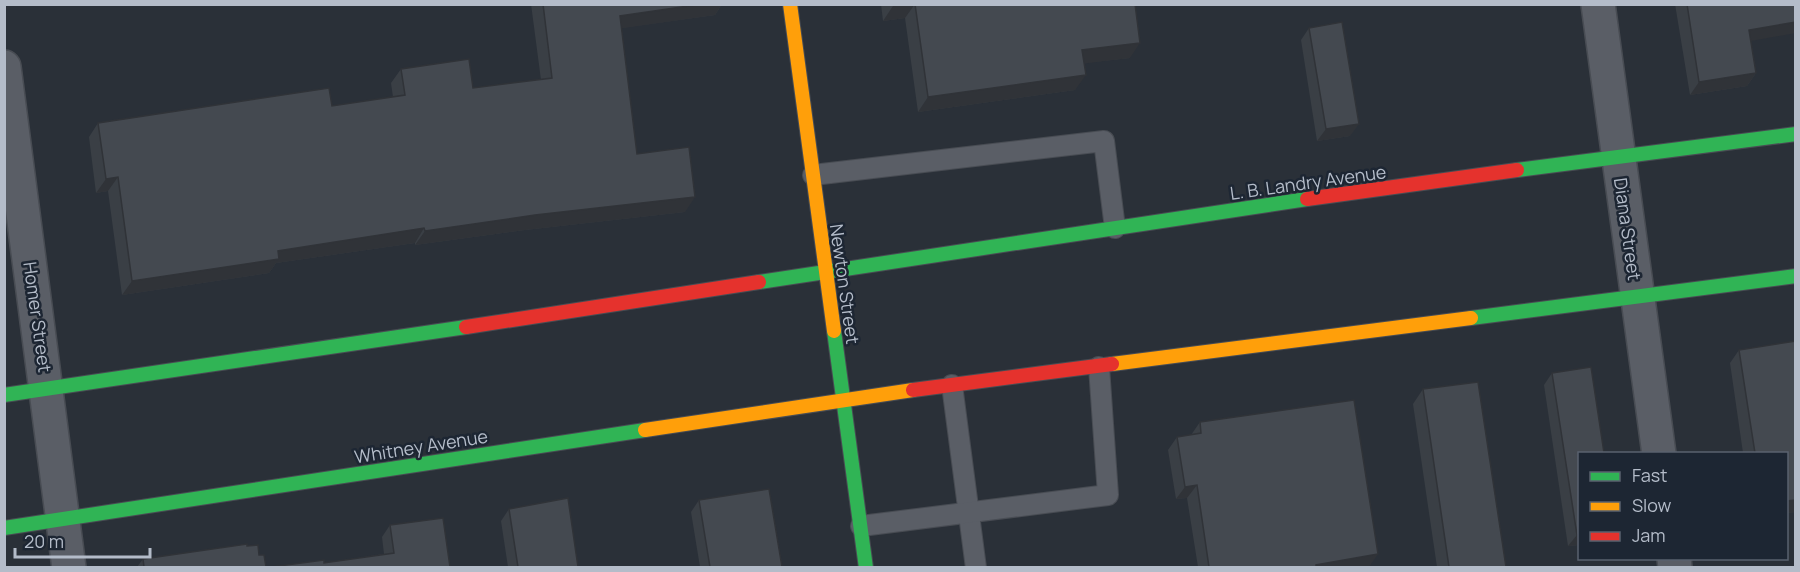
<svg xmlns="http://www.w3.org/2000/svg" width="1800" height="572" viewBox="0 0 1800 572" font-family="Manrope,sans-serif">
<style>
.lines{fill:none;stroke-linecap:round;stroke-linejoin:round}
.lane-casing{stroke:#484c53;stroke-width:22}
.street-casing{stroke:#484c53;stroke-width:36}
.fast-casing{stroke:#484c53;stroke-width:16}
.slow-casing{stroke:#484c53;stroke-width:16}
.jam-casing{stroke:#484c53;stroke-width:16}
.lane{stroke:#5a5e66;stroke-width:20}
.street{stroke:#5a5e66;stroke-width:33}
.fast{stroke:#30b455;stroke-width:14}
.slow{stroke:#ff9f0a;stroke-width:14}
.jam{stroke:#e5322d;stroke-width:14}
.wall{fill:#3a3f45}
.shaded-wall{fill:#303338}
.building{fill:#444950;stroke:#303338;stroke-width:1.5}
.labels{text-anchor:middle;dominant-baseline:central;stroke-width:5;stroke-linejoin:round;paint-order:stroke}
.street-label{font-size:18px;fill:#b4bcc9;stroke:#1d2633}
</style>
<rect width="100%" height="100%" fill="#2a3038"/>
<g class="lines">
<g class="lane-casing">
<g id="lane">
<polyline points="813,175 1104,141 1115,228"/>
<polyline points="952,385 976,568"/>
<polyline points="861,526 1108,495 1099,367"/>
</g>
</g>
<g class="street-casing">
<g id="street">
<polyline points="1598,4 1659,454"/>
<polyline points="4,67 69,568"/>
<polyline points="1674,558 1675,568"/>
</g>
</g>
<g class="fast-casing">
<g id="fast">
<polyline points="1517,170 1796,134"/>
<polyline points="759,282 1307,199"/>
<polyline points="1471,318 1796,276"/>
<polyline points="834,331 866,568"/>
<polyline points="4,395 466,327"/>
<polyline points="4,528 645,430"/>
</g>
</g>
<g class="slow-casing">
<g id="slow">
<polyline points="790,4 834,331"/>
<polyline points="1112,364 1471,318"/>
<polyline points="645,430 913,390"/>
</g>
</g>
<g class="jam-casing">
<g id="jam">
<polyline points="1307,199 1517,170"/>
<polyline points="466,327 759,282"/>
<polyline points="913,390 1112,364"/>
</g>
</g>
<use href="#lane" class="lane"/>
<use href="#street" class="street"/>
<use href="#fast" class="fast"/>
<use href="#slow" class="slow"/>
<use href="#jam" class="jam"/>
</g>
<g class="wall">
<polygon points="531,4 722,4 715,15 621,28 637,154 685,212 525,230 415,245 415,243 276,263 269,273 122,295 108,191 96,193 89,137 98,123 332,106 393,97 391,83 401,69 473,88 541,80"/>
<polygon points="881,4 1135,4 1130,58 1084,63 1075,90 918,112 905,18 883,21"/>
<polygon points="1675,4 1796,4 1751,41 1756,73 1747,86 1690,95"/>
<polygon points="1309,28 1350,136 1317,141 1301,40"/>
<polygon points="1796,341 1796,512 1786,513 1786,453 1743,453 1730,363 1739,350"/>
<polygon points="1552,373 1580,545 1568,546 1544,385"/>
<polygon points="1423,389 1506,567 1437,567 1413,404"/>
<polygon points="1200,422 1369,567 1198,567 1187,498 1176,499 1168,450 1177,437 1191,435"/>
<polygon points="699,500 782,567 700,567 691,512"/>
<polygon points="509,509 578,567 508,567 501,521"/>
<polygon points="390,525 450,567 324,563 384,554 382,537"/>
<polygon points="247,546 259,555 266,567 137,567 143,559"/>
</g>
<g class="shaded-wall">
<polygon points="702,4 722,4 715,15 610,30 620,16"/>
<polygon points="907,4 915,4 905,18 883,21 893,6"/>
<polygon points="1796,22 1796,33 1740,43 1749,30"/>
<polygon points="1140,43 1130,58 1072,65 1082,50"/>
<polygon points="1756,73 1747,86 1690,95 1699,82"/>
<polygon points="1086,75 1075,90 918,112 928,97"/>
<polygon points="1359,124 1350,136 1317,141 1326,129"/>
<polygon points="118,177 108,191 96,193 106,179"/>
<polygon points="695,197 685,212 525,230 415,245 425,231 535,215"/>
<polygon points="424,228 415,243 276,263 269,273 122,295 132,281 278,251"/>
<polygon points="1197,485 1187,498 1176,499 1185,487"/>
<polygon points="1796,500 1796,512 1786,513 1786,501"/>
<polygon points="1580,534 1580,545 1568,546 1577,535"/>
<polygon points="1378,554 1369,567 1314,567 1316,565"/>
</g>
<g class="building">
<polygon points="543,4 702,4 620,16 637,154 689,147 695,197 535,215 425,231 424,228 278,251 279,259 132,281 118,177 106,179 98,123 329,88 332,106 405,95 401,69 469,59 473,88 552,78"/>
<polygon points="915,4 1135,4 1140,43 1082,50 1086,75 928,97"/>
<polygon points="1687,4 1796,4 1796,22 1749,30 1756,73 1699,82"/>
<polygon points="1342,22 1359,124 1326,129 1309,28"/>
<polygon points="1796,341 1796,500 1786,501 1786,453 1755,453 1739,350"/>
<polygon points="1591,367 1604,453 1580,453 1580,534 1577,535 1552,373"/>
<polygon points="1478,382 1506,567 1449,567 1423,389"/>
<polygon points="1354,400 1378,554 1316,565 1316,567 1209,567 1197,485 1185,487 1177,437 1201,433 1200,422"/>
<polygon points="769,489 782,567 710,567 699,500"/>
<polygon points="568,498 578,567 518,567 509,509"/>
<polygon points="443,518 450,567 271,567 324,560 324,563 394,553 390,525"/>
<polygon points="247,544 247,546 258,545 259,555 264,555 266,567 144,567 143,559"/>
</g>
<g class="labels">
<g class="street-label">
<text transform="translate(1308 182) rotate(-8)">L. B. Landry Avenue</text>
<text transform="translate(1628 229) rotate(82)">Diana Street</text>
<text transform="translate(845 284) rotate(82)">Newton Street</text>
<text transform="translate(38 317) rotate(82)">Homer Street</text>
<text transform="translate(421 446) rotate(-9)">Whitney Avenue</text>
</g>
</g>
<rect width="1800" height="572" fill="none" stroke="#b4bcc9" stroke-width="12"/>
<rect x="1578" y="452" width="210" height="108" fill="#1d2633" stroke="#59626f" stroke-width="1.5"/>
<rect x="1590" y="472" width="30" height="9" fill="#30b455" stroke="#59626f" stroke-width="1.5"/>
<text x="1632" y="482" font-size="18" fill="#b4bcc9">Fast</text>
<rect x="1590" y="502" width="30" height="9" fill="#ff9f0a" stroke="#59626f" stroke-width="1.5"/>
<text x="1632" y="512" font-size="18" fill="#b4bcc9">Slow</text>
<rect x="1590" y="532" width="30" height="9" fill="#e5322d" stroke="#59626f" stroke-width="1.5"/>
<text x="1632" y="542" font-size="18" fill="#b4bcc9">Jam</text>
<path d="M15 548v9h135v-9" fill="none" stroke="#b4bcc9" stroke-width="3"/>
<text x="24" y="548" font-size="18" fill="#b4bcc9" stroke="#1d2633" stroke-width="4.5" paint-order="stroke">20 m</text>
</svg>
